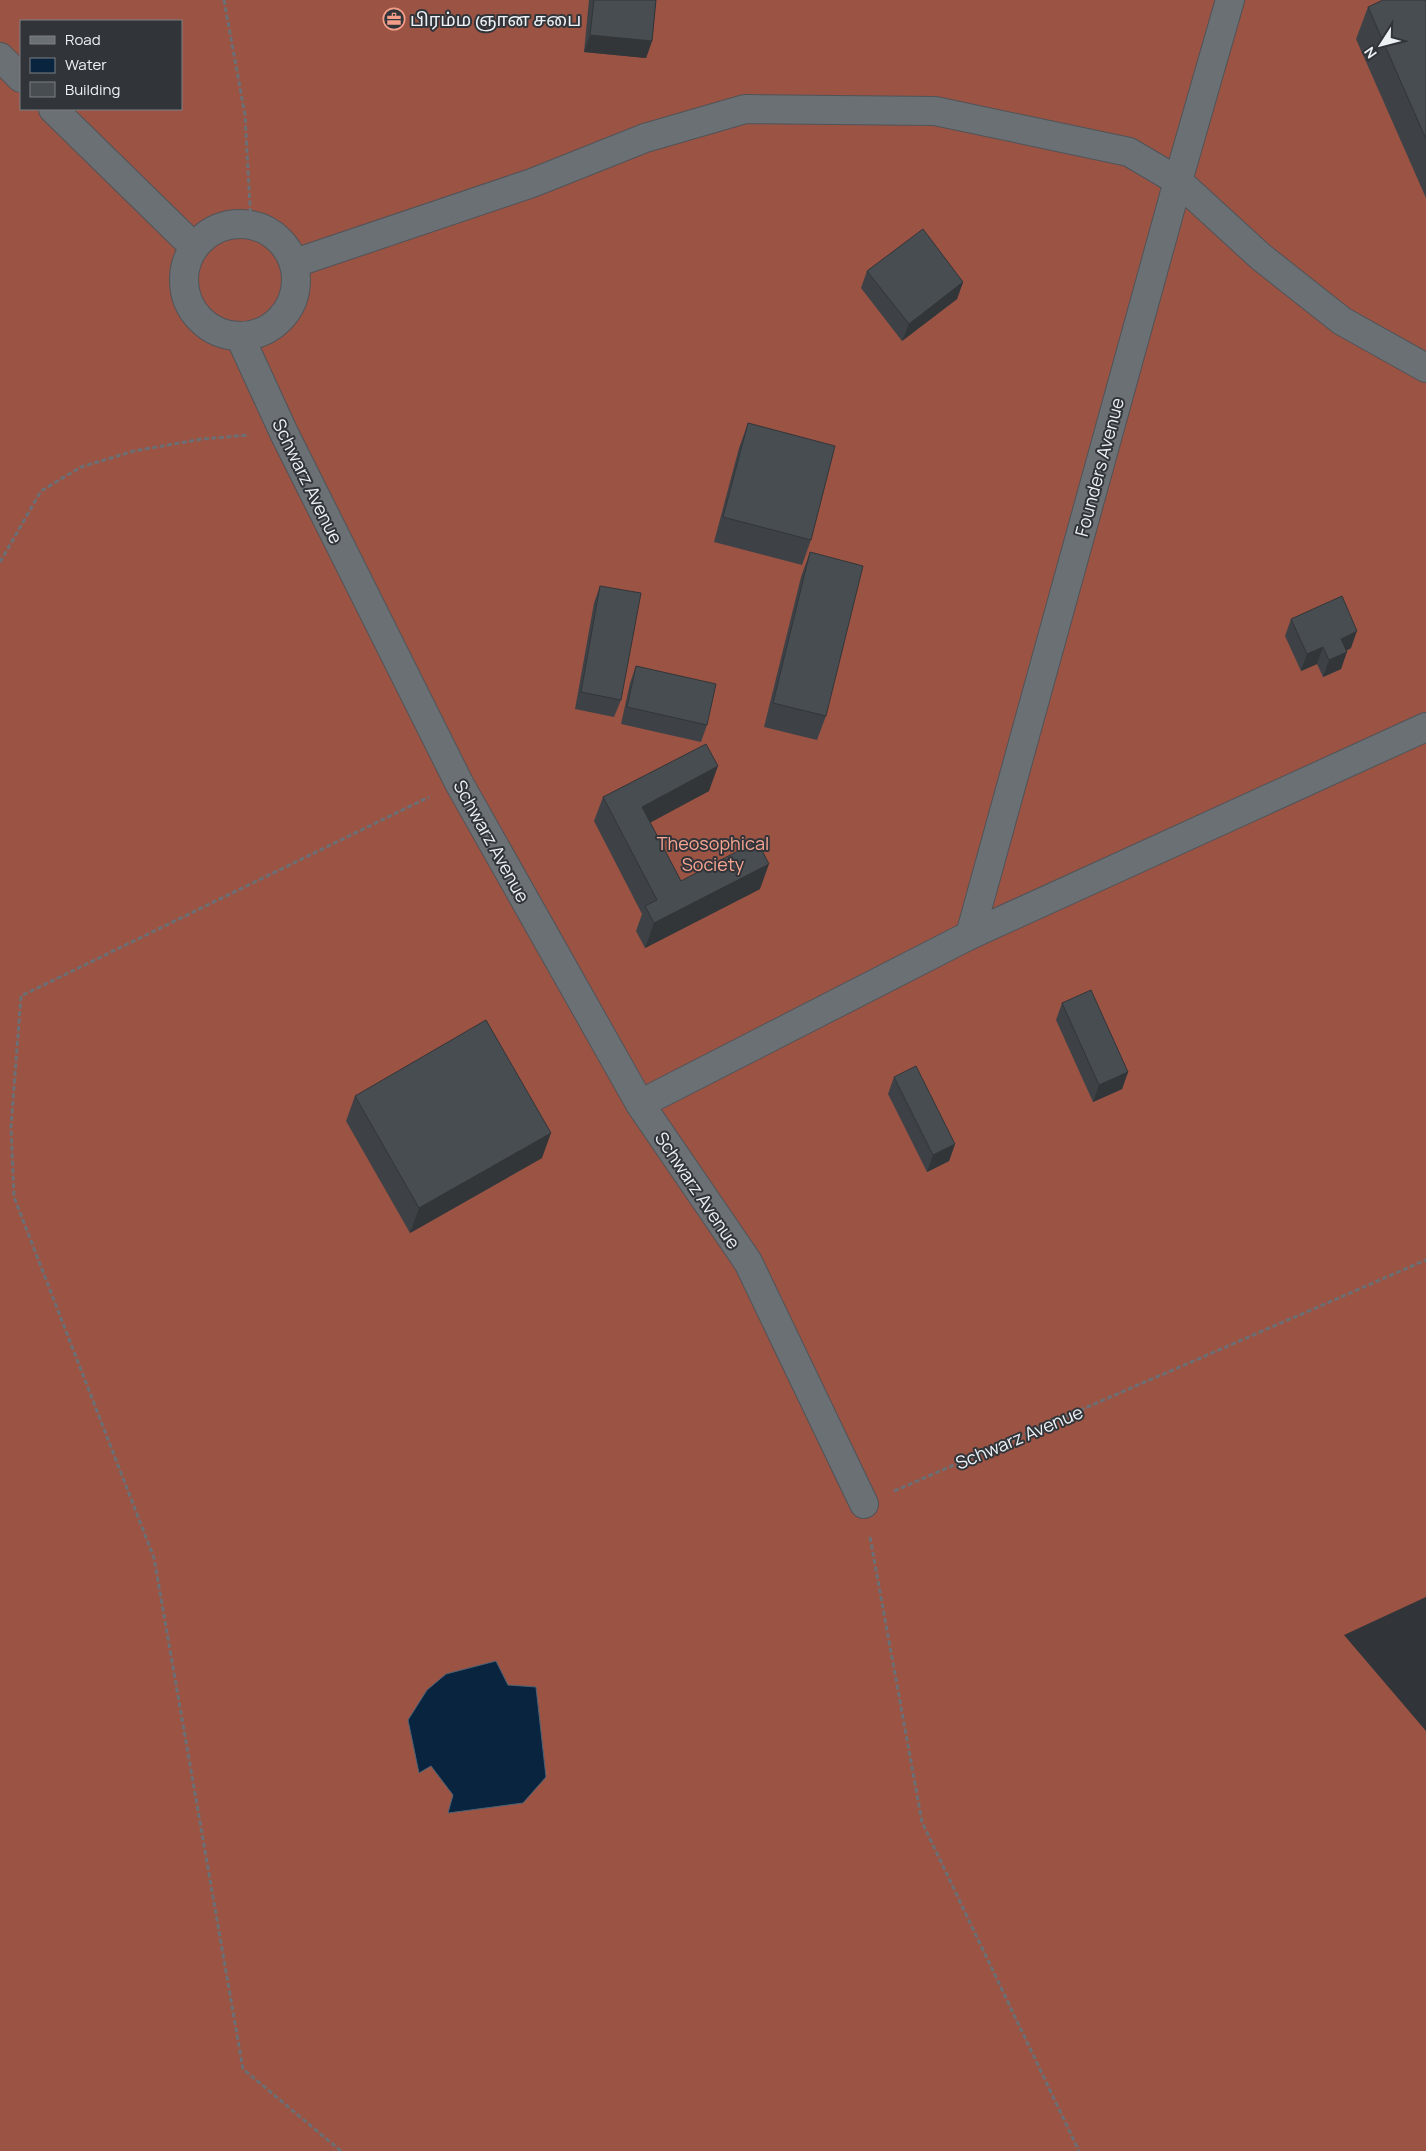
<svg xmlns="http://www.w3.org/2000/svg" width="1426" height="2151" viewBox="0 0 1426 2151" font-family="Manrope,'Noto Sans Tamil',sans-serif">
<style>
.forest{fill:#9b5344;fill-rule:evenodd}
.water{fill:#08243e;stroke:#4d6275}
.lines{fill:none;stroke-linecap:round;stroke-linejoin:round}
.minor-casing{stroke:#505458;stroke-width:30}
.path{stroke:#6b6f73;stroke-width:3;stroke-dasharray:5 2.5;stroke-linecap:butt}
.minor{stroke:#6b7075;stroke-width:28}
.wall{fill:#3e4247}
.shaded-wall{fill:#323639}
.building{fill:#484d52;stroke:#323639}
.labels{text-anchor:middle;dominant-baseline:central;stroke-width:4;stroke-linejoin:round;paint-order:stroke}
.poi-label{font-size:18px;fill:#eef1f4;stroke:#31353a;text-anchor:start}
.street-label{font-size:18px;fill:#eef1f4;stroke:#31353a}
.park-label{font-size:18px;fill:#f9a693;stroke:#31353a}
</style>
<rect width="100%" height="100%" fill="#31353a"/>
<path class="forest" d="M0,0H1426V1597L1344,1635L1426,1731V2151H0ZM21,21H181V109H21Z"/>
<polygon class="water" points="496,1661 508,1685 536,1687 546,1777 523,1803 448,1813 453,1795 431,1766 419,1773 408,1720 427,1690 446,1674"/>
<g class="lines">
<g class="minor-casing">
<g id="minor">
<polyline points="0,57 21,78"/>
<polyline points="53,109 194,247"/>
<circle cx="240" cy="280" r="56"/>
<polyline points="295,263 532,183 645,138 745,109 935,111 1129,152 1178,181 1261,257 1342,321 1426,368"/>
<polyline points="240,337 284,433 459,783 640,1104 748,1262 864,1504"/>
<polyline points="970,935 1178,181 1230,0"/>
<polyline points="640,1104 970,935 1426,727"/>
</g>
</g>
<g class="path">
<polyline points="224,0 245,115 251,224"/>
<polyline points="0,562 41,491 81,467 134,451 202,439 249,435"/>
<polyline points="894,1491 1426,1260"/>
<polyline points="870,1537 922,1822 1079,2151"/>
<polyline points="341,2151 243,2069 154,1558 14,1197 11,1127 21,996 429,797"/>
</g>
<use href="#minor" class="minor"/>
</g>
<g class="wall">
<polygon points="589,0 656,0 652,41 646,58 584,52"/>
<polygon points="1426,0 1426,198 1356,39 1368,7"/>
<polygon points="867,271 963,282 957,299 902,341 861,288"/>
<polygon points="748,423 811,540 802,565 714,542 739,448"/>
<polygon points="810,552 826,716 817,740 764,727 801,577"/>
<polygon points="600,586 621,700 614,717 575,709 594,603"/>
<polygon points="1291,619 1351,648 1346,651 1341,669 1323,677 1317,664 1301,671 1285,636"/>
<polygon points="636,666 707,725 701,742 621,724 630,683"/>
<polygon points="709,791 650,822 681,881 760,889 645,948 636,931 642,914 594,821 603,797"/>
<polygon points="1062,1003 1128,1072 1122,1089 1093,1102 1056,1020"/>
<polygon points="894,1077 955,1144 949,1161 927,1172 888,1094"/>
<polygon points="355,1096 542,1158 410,1233 346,1121"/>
</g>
<g class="shaded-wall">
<polygon points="590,35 652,41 646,58 584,52"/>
<polygon points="963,282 957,299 902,341 909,324"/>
<polygon points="1357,631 1351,648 1335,656 1341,639"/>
<polygon points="1323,647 1317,664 1301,671 1307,654"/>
<polygon points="1347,652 1341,669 1323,677 1329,660"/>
<polygon points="718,766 709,791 633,832 642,807"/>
<polygon points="769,864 760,889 645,948 654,923"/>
<polygon points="1128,1072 1122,1089 1093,1102 1099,1085"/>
<polygon points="551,1133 542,1158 410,1233 419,1208"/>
<polygon points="955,1144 949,1161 927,1172 933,1155"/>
</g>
<g class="building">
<polygon points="594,0 656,0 652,41 590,35"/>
<polygon points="1383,0 1426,0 1426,139 1368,7"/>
<polygon points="923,229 963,282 909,324 867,271"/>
<polygon points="748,423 835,446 811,540 723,517"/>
<polygon points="810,552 863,566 826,716 773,703"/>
<polygon points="600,586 641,593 621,700 581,692"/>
<polygon points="1342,596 1357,631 1341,639 1347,652 1329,660 1323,647 1307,654 1291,619"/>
<polygon points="636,666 716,684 707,725 627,707"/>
<polygon points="706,744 718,766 642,807 681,881 757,841 769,864 654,923 645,906 657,900 603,797"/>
<polygon points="1091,990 1128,1072 1099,1085 1062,1003"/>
<polygon points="486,1020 551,1133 419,1208 355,1096"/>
<polygon points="916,1066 955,1144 933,1155 894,1077"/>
</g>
<defs>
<g id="office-ring" transform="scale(1.125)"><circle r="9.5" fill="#31353a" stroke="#f49e8a" stroke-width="1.5"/><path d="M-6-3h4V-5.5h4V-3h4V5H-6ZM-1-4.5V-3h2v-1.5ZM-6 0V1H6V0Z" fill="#f49e8a"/></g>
</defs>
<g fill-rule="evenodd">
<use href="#office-ring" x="394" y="19"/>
</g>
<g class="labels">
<g class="poi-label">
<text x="410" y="19">பிரம்ம ஞான சபை</text>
</g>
<g class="street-label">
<text transform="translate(1099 467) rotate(-75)">Founders Avenue</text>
<text transform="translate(308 481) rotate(64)">Schwarz Avenue</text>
<text transform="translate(492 841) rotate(61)">Schwarz Avenue</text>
<text transform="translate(698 1190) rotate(56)">Schwarz Avenue</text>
<text transform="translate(1019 1437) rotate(-23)">Schwarz Avenue</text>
</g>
<g class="park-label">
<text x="713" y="843">Theosophical<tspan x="713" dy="21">Society</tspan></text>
</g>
</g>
<rect x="20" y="20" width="162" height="90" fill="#31353a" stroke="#7d8084"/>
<rect x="30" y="36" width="25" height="8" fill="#6b7075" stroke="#7d8084"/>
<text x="65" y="45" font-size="15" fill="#eef1f4">Road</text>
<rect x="30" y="58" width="25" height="15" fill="#08243e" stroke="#7d8084"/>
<text x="65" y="70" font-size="15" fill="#eef1f4">Water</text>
<rect x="30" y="82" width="25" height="15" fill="#484d52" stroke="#7d8084"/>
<text x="65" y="95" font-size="15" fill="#eef1f4">Building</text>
<g transform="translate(1381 45) rotate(234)" stroke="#31353a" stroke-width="4" paint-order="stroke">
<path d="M0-4L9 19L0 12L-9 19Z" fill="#eef1f4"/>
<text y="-8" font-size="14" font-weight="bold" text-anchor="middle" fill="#eef1f4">N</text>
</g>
</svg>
